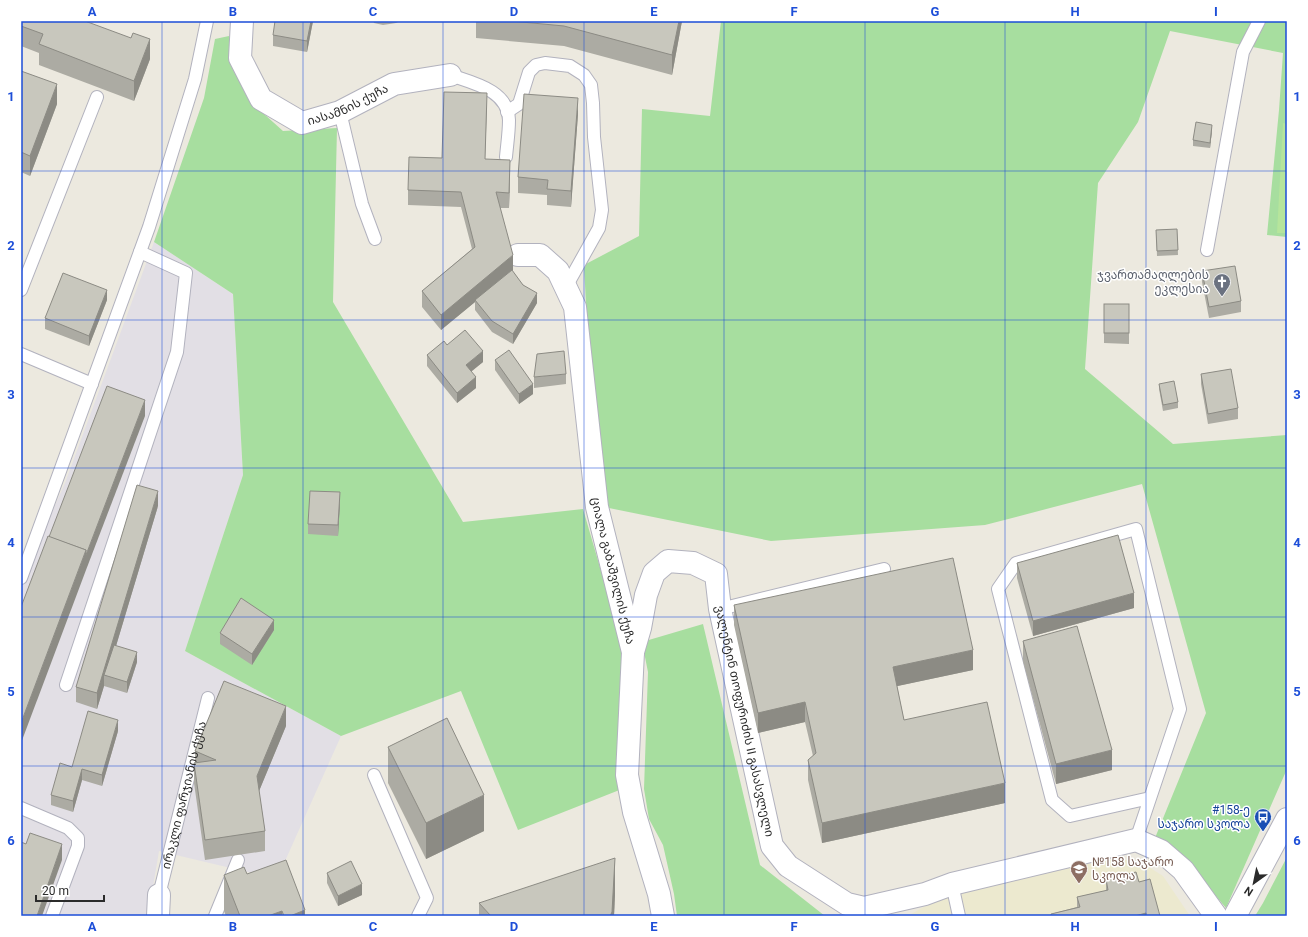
<svg xmlns="http://www.w3.org/2000/svg" width="1308" height="937" viewBox="0 0 1308 937" font-family="Roboto,'Noto Sans Georgian',sans-serif">
<style>
.industrial{fill:#e2dfe5}
.education{fill:#ece9cf}
.green{fill:#a7de9f}
.pitch{fill:#b6e59c}
.lines{fill:none;stroke-linecap:round;stroke-linejoin:round}
.service-casing{stroke:#b2b2be;stroke-width:14}
.minor-casing{stroke:#b2b2be;stroke-width:24}
.tertiary-casing{stroke:#b2b2be;stroke-width:24}
.service{stroke:#fff;stroke-width:12}
.minor{stroke:#fff;stroke-width:22}
.tertiary{stroke:#fff;stroke-width:22}
.wall{fill:#acaba3}
.shaded-wall{fill:#8c8b84}
.building{fill:#c8c7bd;stroke:#8c8b84}
.grid{fill:none;stroke:#1d4ed8;stroke-width:1;stroke-opacity:0.55}
.labels{text-anchor:middle;dominant-baseline:central;stroke-width:3;stroke-linejoin:round;paint-order:stroke}
.street-label{font-size:12px;fill:#2b2b2b;stroke:#fff}
.worship-label{font-size:12px;fill:#5b616d;stroke:#fff;text-anchor:end}
.transit-label{font-size:12px;fill:#164399;stroke:#fff;text-anchor:end}
.education-label{font-size:12px;fill:#785e54;stroke:#fff;text-anchor:start}
.neatline{fill:none;stroke:#1d4ed8;stroke-width:1.5}
.grid-label{font-size:13px;text-anchor:middle;font-weight:bold;fill:#1d4ed8}
</style>
<rect width="100%" height="100%" fill="#ece9df"/>
<polygon class="industrial" points="154,242 233,294 243,475 185,651 341,736 277,879 159,851 148,916 21,916 21,582 65,483"/>
<polygon class="education" points="1118,858 1144,864 1163,876 1190,916 908,916 949,892"/>
<g class="green">
<polygon points="721,21 1287,21 1287,237 1267,235 1279,110 1283,53 1170,31 1138,122 1098,183 1085,369 1173,444 1287,435 1287,769 1226,908 1188,863 1155,838 1206,713 1142,484 985,525 771,541 604,507 588,344 584,265 639,236 642,109 710,116"/>
<polygon points="229,36 253,104 283,131 337,128 333,302 463,522 583,509 622,643 622,789 518,830 461,691 341,736 185,651 243,475 233,294 154,242 204,98 215,39"/>
<polygon points="703,624 760,865 825,916 677,916 674,894 663,845 649,819 644,789 648,672 642,642"/>
<polygon points="1287,857 1287,916 1255,916 1263,903"/>
</g>
<polygon class="pitch" points="1283,123 1287,124 1287,233 1277,233"/>
<g class="lines">
<g class="service-casing">
<g id="service">
<path d="M450,75C473,83 508,90 509,120C509,133 507,145 506,157"/>
<polyline points="340,112 362,204 375,239"/>
<polyline points="507,112 519,104 529,72 536,65 545,63 570,66 584,75 591,85 593,103 594,137 602,210 599,228 566,287"/>
<polyline points="1207,250 1243,52 1259,21"/>
<polyline points="21,290 97,97"/>
<polyline points="21,354 92,384"/>
<polyline points="21,578 149,227 195,79 207,21"/>
<polyline points="720,609 884,569"/>
<polyline points="66,685 177,352 186,273 140,252"/>
<polyline points="374,775 427,898 418,916"/>
<polyline points="21,808 68,828 78,838 78,846 52,916"/>
<polyline points="1136,840 1180,709 1136,529 1016,563 998,589 1052,800 1070,816 1150,798"/>
<polyline points="952,884 959,916"/>
<path id="s1" d="M159,895L208,698"/>
<polyline points="215,916 238,860"/>
</g>
</g>
<g class="minor-casing">
<g id="minor">
<path id="s2" d="M242,21L240,58L261,99L302,123L340,112L394,84L450,75"/>
<path id="s3" d="M518,255H540L558,271L575,307L597,507L633,652L627,775L634,812L659,894L663,916"/>
<path id="s4" d="M633,652L640,628L646,595L654,573L668,561L693,563L716,574L720,609L772,846L788,866L847,904L864,908L925,894L952,884L1136,840L1161,851L1183,870L1216,916"/>
<polyline points="158,916 159,895"/>
</g>
</g>
<g class="tertiary-casing">
<polyline id="tertiary" points="1235,916 1287,819"/>
</g>
<use href="#service" class="service"/>
<use href="#minor" class="minor"/>
<use href="#tertiary" class="tertiary"/>
</g>
<g class="wall">
<polygon points="21,21 150,59 134,101 39,65 39,53 21,46"/>
<polygon points="313,21 307,52 273,46 273,35"/>
<polygon points="373,21 400,21 396,23 383,25 374,23"/>
<polygon points="476,21 682,21 672,75 564,46 476,38"/>
<polygon points="21,71 57,104 30,176 21,172"/>
<polygon points="487,108 485,159 510,175 509,208 500,208 512,271 537,303 513,344 492,332 475,310 475,302 441,330 422,307 422,291 472,249 461,207 408,205 408,190 442,158"/>
<polygon points="578,114 571,207 547,205 547,195 518,193 518,177"/>
<polygon points="1212,130 1210,148 1193,146 1193,140"/>
<polygon points="1177,229 1178,255 1157,256 1156,230"/>
<polygon points="1202,271 1241,301 1241,312 1209,318 1202,282"/>
<polygon points="107,300 89,346 45,329 45,318"/>
<polygon points="1104,304 1129,304 1129,344 1104,343"/>
<polygon points="427,355 483,362 471,371 476,388 457,403 427,366"/>
<polygon points="495,360 533,394 519,404 495,370"/>
<polygon points="566,374 566,384 534,388 534,377"/>
<polygon points="1201,374 1238,408 1238,419 1208,424 1201,384"/>
<polygon points="1159,384 1178,402 1178,408 1163,411 1159,389"/>
<polygon points="340,503 338,536 308,534 308,524"/>
<polygon points="158,506 116,646 137,662 127,693 104,686 97,709 76,702 76,687"/>
<polygon points="1017,563 1134,608 1033,636 1017,578"/>
<polygon points="734,605 973,670 897,686 904,720 1005,803 822,843 808,780 808,760 813,756 805,722 758,733 734,625"/>
<polygon points="274,630 252,665 220,644 220,633"/>
<polygon points="1023,641 1112,770 1056,784 1023,661"/>
<polygon points="286,726 259,791 265,831 265,851 205,860 194,783 194,763 195,762 195,751"/>
<polygon points="118,731 102,786 82,780 73,812 51,805 51,795 72,767"/>
<polygon points="388,747 484,831 426,859 388,783"/>
<polygon points="327,873 362,895 338,906 327,883"/>
<polygon points="247,874 305,916 226,916 224,911 224,875"/>
<polygon points="1106,879 1139,882 1160,916 1051,916 1051,914 1077,907 1077,897 1106,891"/>
<polygon points="615,894 614,916 479,916 479,903"/>
</g>
<g class="shaded-wall">
<polygon points="311,21 313,21 307,52 307,41"/>
<polygon points="679,21 682,21 672,75 672,55"/>
<polygon points="150,39 150,59 134,101 134,81"/>
<polygon points="57,84 57,104 30,176 30,156"/>
<polygon points="578,98 578,114 571,207 571,191"/>
<polygon points="1212,125 1212,130 1210,148 1210,143"/>
<polygon points="510,160 510,175 509,208 509,193"/>
<polygon points="513,255 513,270 476,301 475,300 475,302 441,330 441,315"/>
<polygon points="107,290 107,300 89,346 89,336"/>
<polygon points="537,293 537,303 513,344 513,334"/>
<polygon points="483,351 483,362 466,376 466,365"/>
<polygon points="476,377 476,388 457,403 457,393"/>
<polygon points="533,384 533,394 519,404 519,394"/>
<polygon points="145,400 145,416 86,570 86,555"/>
<polygon points="158,491 158,506 107,676 104,675 104,686 97,709 97,693"/>
<polygon points="340,492 340,503 338,536 338,525"/>
<polygon points="86,550 86,570 21,743 21,723"/>
<polygon points="1134,593 1134,608 1033,636 1033,621"/>
<polygon points="274,620 274,630 252,665 252,654"/>
<polygon points="973,650 973,670 893,687 893,667"/>
<polygon points="137,652 137,662 127,693 127,682"/>
<polygon points="805,702 805,722 758,733 758,713"/>
<polygon points="286,706 286,726 257,796 257,776"/>
<polygon points="118,720 118,731 102,786 102,775"/>
<polygon points="1112,750 1112,770 1056,784 1056,764"/>
<polygon points="82,769 82,780 73,812 73,801"/>
<polygon points="1005,783 1005,803 822,843 822,823"/>
<polygon points="484,795 484,831 426,859 426,823"/>
<polygon points="62,844 62,860 42,916 37,916"/>
<polygon points="615,858 615,894 614,916 610,916"/>
<polygon points="362,884 362,895 338,906 338,896"/>
<polygon points="305,910 305,916 290,916"/>
<polygon points="282,911 282,916 268,916"/>
<polygon points="1146,913 1146,916 1135,916"/>
</g>
<g class="building">
<polygon points="21,21 85,21 131,38 133,33 150,39 134,81 39,44 43,34 21,26"/>
<polygon points="275,21 311,21 307,41 273,35"/>
<polygon points="511,21 679,21 672,55 564,26"/>
<polygon points="21,71 57,84 30,156 21,152"/>
<polygon points="444,92 487,93 485,159 510,160 509,193 496,192 513,255 441,315 422,291 475,247 461,192 408,190 409,157 442,158"/>
<polygon points="524,94 578,98 571,191 547,189 548,180 518,177"/>
<polygon points="1196,122 1212,125 1210,143 1193,140"/>
<polygon points="1177,229 1178,250 1157,251 1156,230"/>
<polygon points="1235,266 1241,301 1209,307 1202,271"/>
<polygon points="512,270 523,285 537,293 513,334 492,321 475,300"/>
<polygon points="63,273 107,290 89,336 45,318"/>
<rect x="1104" y="304" width="25" height="29"/>
<polygon points="465,330 483,351 466,365 476,377 457,393 427,355 444,341 447,345"/>
<polygon points="509,350 533,384 519,394 495,360"/>
<polygon points="564,351 566,374 534,377 537,354"/>
<polygon points="1231,369 1238,408 1208,414 1201,374"/>
<polygon points="1174,381 1178,402 1163,405 1159,384"/>
<polygon points="107,386 145,400 86,555 86,550 49,537"/>
<polygon points="137,485 158,491 97,693 76,687"/>
<polygon points="310,491 340,492 338,525 308,524"/>
<polygon points="1118,535 1134,593 1033,621 1017,563"/>
<polygon points="48,536 86,550 21,723 21,607"/>
<polygon points="953,558 973,650 893,667 904,720 987,702 1005,783 822,823 808,760 816,753 805,702 758,713 734,605"/>
<polygon points="241,598 274,620 252,654 220,633"/>
<polygon points="1077,626 1112,750 1056,764 1023,641"/>
<polygon points="114,645 137,652 127,682 104,675"/>
<polygon points="224,681 286,706 257,776 265,831 205,840 194,763 216,760 195,751"/>
<polygon points="88,711 118,720 102,775 82,769 73,801 51,795 60,763 72,767"/>
<polygon points="447,718 484,795 426,823 388,747"/>
<polygon points="30,833 62,844 37,916 21,916 21,842 26,844"/>
<polygon points="615,858 612,912 610,916 491,916 479,903"/>
<polygon points="286,860 305,910 290,916 284,916 282,911 268,916 240,916 224,875 244,867 247,874"/>
<polygon points="351,861 362,884 338,896 327,873"/>
<polygon points="1136,872 1139,882 1150,879 1160,916 1146,916 1146,913 1135,916 1051,916 1051,914 1080,907 1077,897 1108,890 1106,879"/>
</g>
<path class="grid" d="M162,21V916M303,21V916M443,21V916M584,21V916M724,21V916M865,21V916M1005,21V916M1146,21V916M21,171H1287M21,320H1287M21,468H1287M21,617H1287M21,766H1287"/>
<defs>
<g id="church-pin" transform="scale(0.9)"><path d="M0 17L-7.5 6A9.5 9.5 0 1 1 7.5 6Z" fill="#6b7280" stroke="#fff"/><path d="M-1.2-6h2.4v3.5h3.3v2.4h-3.3V6h-2.4V-.1h-3.3v-2.4h3.3Z" fill="#fff"/></g>
<g id="bus-pin" transform="scale(0.9)"><path d="M0 17L-7.5 6A9.5 9.5 0 1 1 7.5 6Z" fill="#1a4fb4" stroke="#fff"/><path d="M-5-6H5V4H4V6H2V4H-2V6H-4V4H-5ZM-3.5-4V0h7V-4ZM-3.5 1.2v1.5H-2V1.2ZM2 1.2v1.5H3.5V1.2Z" fill="#fff"/></g>
<g id="school-pin" transform="scale(0.9)"><path d="M0 17L-7.5 6A9.5 9.5 0 1 1 7.5 6Z" fill="#8d6e63" stroke="#fff"/><path d="M0-5L7-2L0 1L-7-2ZM-4 1L0 2.5L4 1V4Q0 6-4 4Z" fill="#fff"/></g>
</defs>
<g fill-rule="evenodd">
<use href="#church-pin" x="1222" y="282"/>
<use href="#bus-pin" x="1263" y="817"/>
<use href="#school-pin" x="1079" y="869"/>
</g>
<g class="labels">
<g class="street-label">
<text stroke="none"><textPath href="#s2" startOffset="180">იასამნის ქუჩა</textPath></text>
<text stroke="none"><textPath href="#s3" startOffset="353">ციალა გაბაშვილის ქუჩა</textPath></text>
<text stroke="none"><textPath href="#s4" startOffset="301">ვალენტინ თოფურიძის II გასასვლელი</textPath></text>
<text stroke="none"><textPath href="#s1" startOffset="103">ირაკლი ფარჯიანის ქუჩა</textPath></text>
</g>
<g class="worship-label">
<text x="1209" y="275">ჯვართამაღლების<tspan x="1209" dy="14">ეკლესია</tspan></text>
</g>
<g class="transit-label">
<text x="1250" y="810">#158-ე<tspan x="1250" dy="14">საჯარო სკოლა</tspan></text>
</g>
<g class="education-label">
<text x="1092" y="862">№158 საჯარო<tspan x="1092" dy="14">სკოლა</tspan></text>
</g>
</g>
<rect width="1308" height="937" fill="none" stroke="#ffffff" stroke-width="44"/>
<g transform="translate(1254 883) rotate(213)" stroke="#ffffff" stroke-width="3" paint-order="stroke">
<path d="M0-3L7 15L0 10L-7 15Z" fill="#2b2b2b"/>
<text y="-6" font-size="11" font-weight="bold" text-anchor="middle" fill="#2b2b2b">N</text>
</g>
<path d="M36 895v6h68v-6" fill="none" stroke="#2b2b2b" stroke-width="2"/>
<text x="42" y="895" font-size="12" fill="#2b2b2b" stroke="#ffffff" stroke-width="3" paint-order="stroke">20 m</text>
<rect x="22" y="22" width="1264" height="893" class="neatline"/>
<g class="grid-label">
<text x="92" y="16">A</text>
<text x="233" y="16">B</text>
<text x="373" y="16">C</text>
<text x="514" y="16">D</text>
<text x="654" y="16">E</text>
<text x="794" y="16">F</text>
<text x="935" y="16">G</text>
<text x="1075" y="16">H</text>
<text x="1216" y="16">I</text>
<text x="11" y="101">1</text>
<text x="1297" y="101">1</text>
<text x="11" y="250">2</text>
<text x="1297" y="250">2</text>
<text x="11" y="399">3</text>
<text x="1297" y="399">3</text>
<text x="11" y="547">4</text>
<text x="1297" y="547">4</text>
<text x="11" y="696">5</text>
<text x="1297" y="696">5</text>
<text x="11" y="845">6</text>
<text x="1297" y="845">6</text>
<text x="92" y="931">A</text>
<text x="233" y="931">B</text>
<text x="373" y="931">C</text>
<text x="514" y="931">D</text>
<text x="654" y="931">E</text>
<text x="794" y="931">F</text>
<text x="935" y="931">G</text>
<text x="1075" y="931">H</text>
<text x="1216" y="931">I</text>
</g>
</svg>
